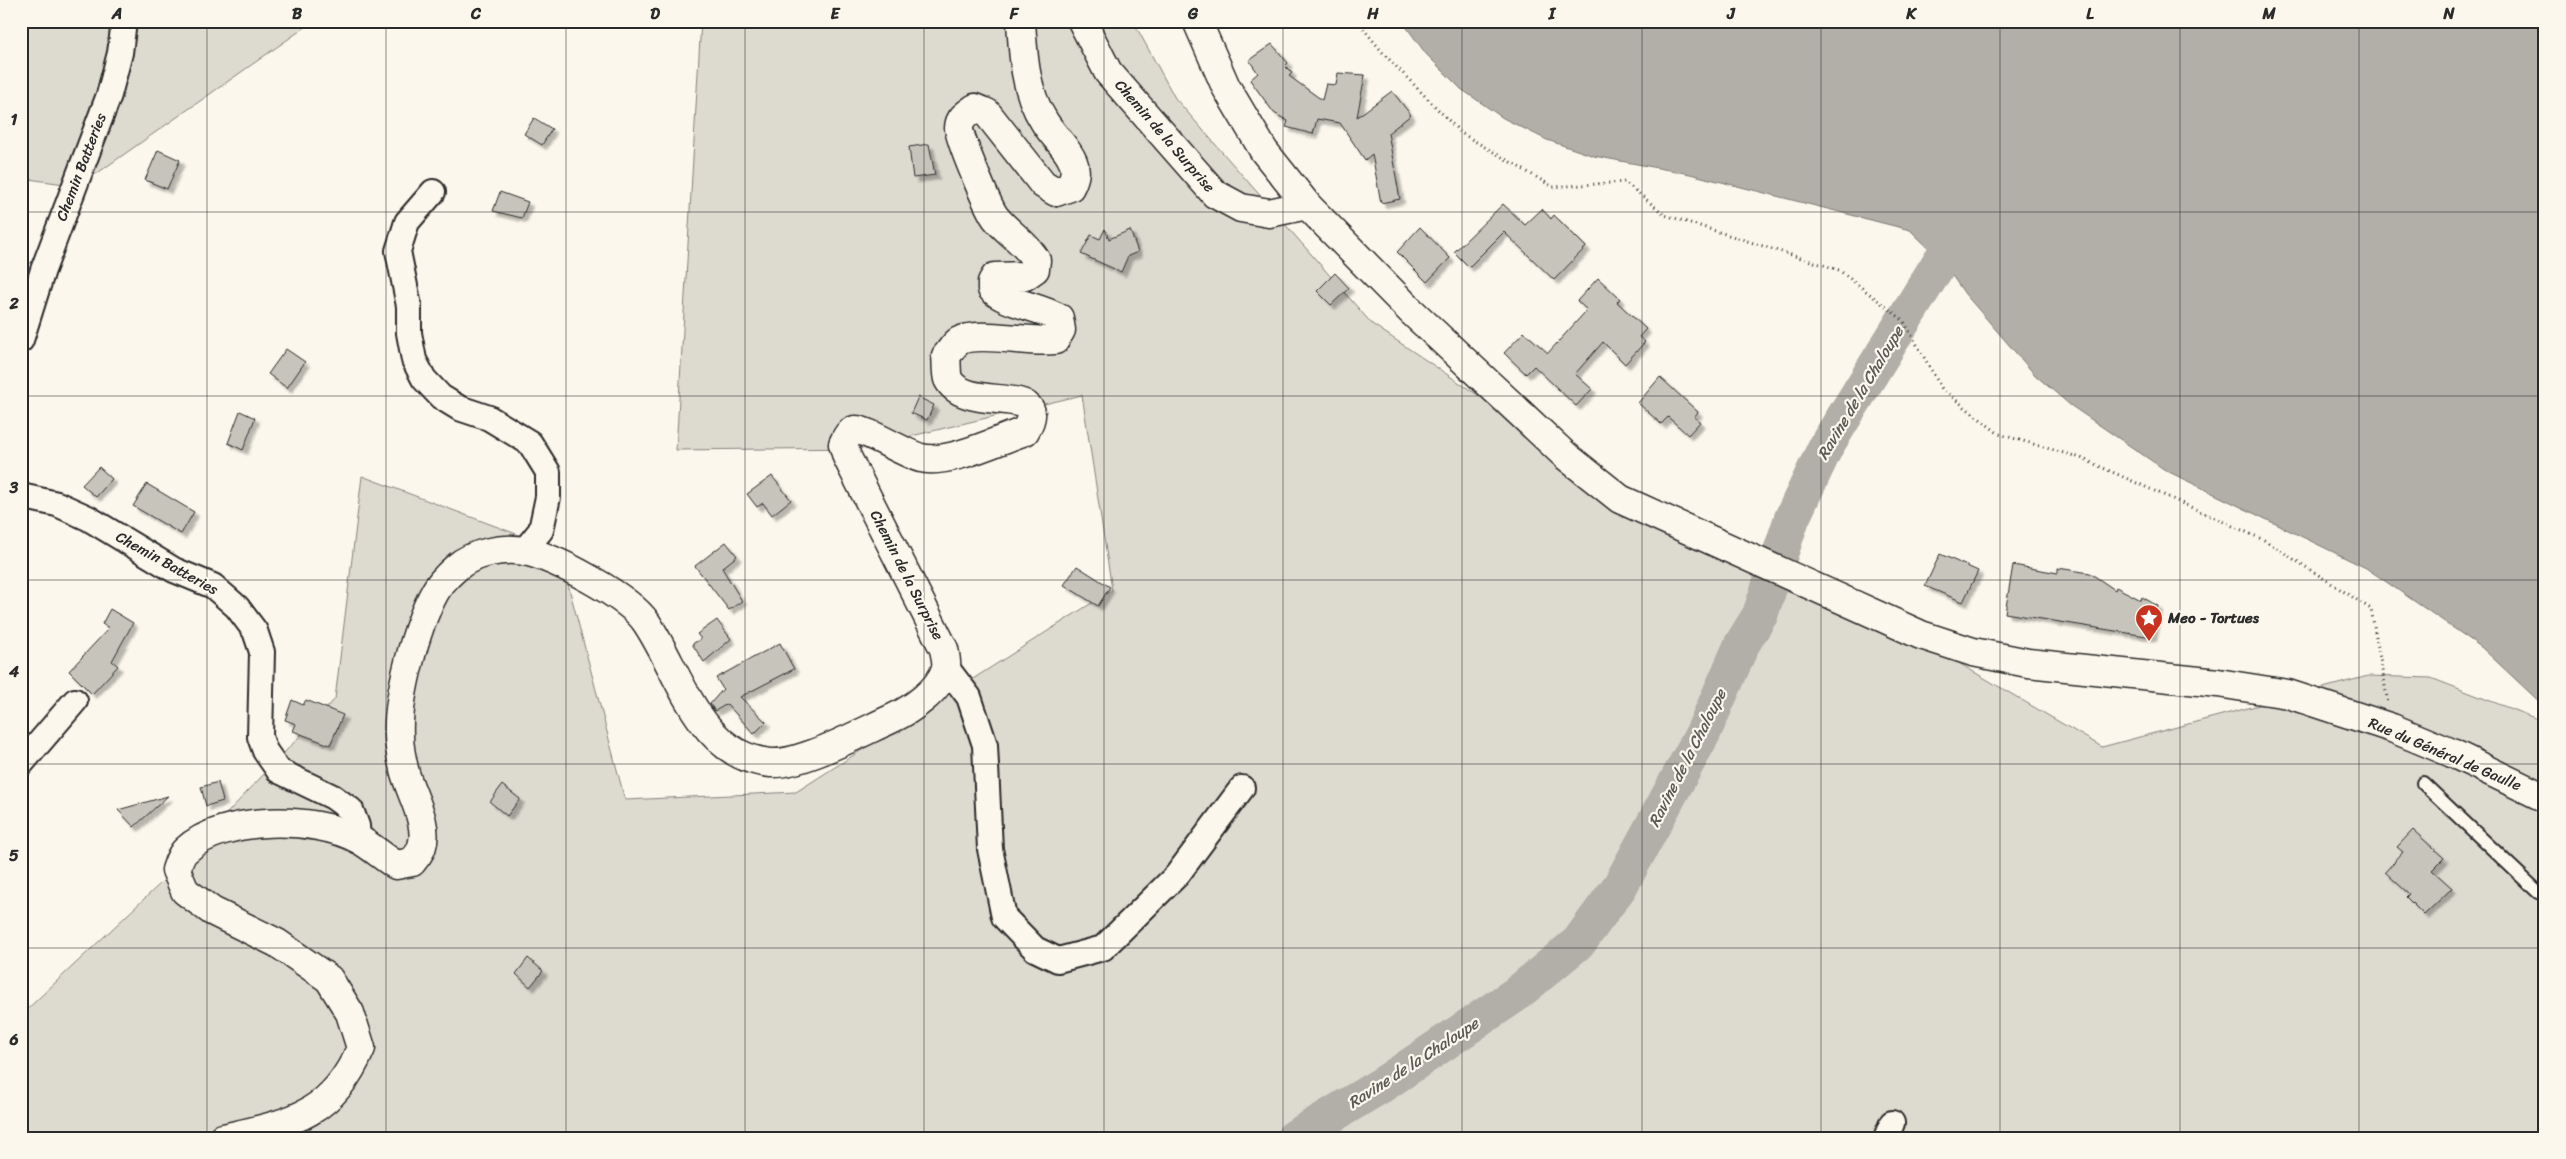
<svg xmlns="http://www.w3.org/2000/svg" width="2566" height="1159" viewBox="0 0 2566 1159" font-family="Sriracha,sans-serif">
<style>
.green{fill:#dddad0;stroke:#84827e}
.water{fill:#b1afa7;stroke:#7b7a75}
.lines{fill:none;stroke-linecap:round;stroke-linejoin:round}
.river{stroke:#b1afa7;stroke-width:36}
.building{fill:#c7c4bc;stroke:#2b2b2b;filter:url(#shadow)}
.lane-casing{stroke:#2b2b2b;stroke-width:16}
.street-casing{stroke:#2b2b2b;stroke-width:28}
.secondary-casing{stroke:#2b2b2b;stroke-width:31}
.primary-casing{stroke:#2b2b2b;stroke-width:31}
.path{stroke:#2b2b2b;stroke-width:3;stroke-dasharray:1 4;stroke-linecap:butt}
.lane{stroke:#fbf7ec;stroke-width:12}
.street{stroke:#fbf7ec;stroke-width:24}
.secondary{stroke:#fbf7ec;stroke-width:28}
.primary{stroke:#fbf7ec;stroke-width:28}
.grid{fill:none;stroke:#2b2b2b;stroke-width:1;stroke-opacity:0.55}
.labels{text-anchor:middle;dominant-baseline:central;stroke-width:4.5;stroke-linejoin:round;paint-order:stroke}
.street-label{font-size:15px;fill:#2b2b2b;stroke:#fbf7ec}
.poi-label{font-size:15px;font-weight:bold;fill:#2b2b2b;stroke:#fbf7ec;text-anchor:start}
.water-label{font-size:16px;font-style:italic;fill:#5a5956;stroke:#fbf7ec}
.neatline{fill:none;stroke:#2b2b2b;stroke-width:2}
.grid-label{font-size:16px;text-anchor:middle;font-weight:bold;fill:#2b2b2b}
</style>
<defs>
<filter id="shadow"><feDropShadow dx="4.5" dy="4.5" stdDeviation="1" flood-color="#0004"/></filter>
</defs>
<rect width="100%" height="100%" fill="#fbf7ec"/>
<filter id="ink" filterUnits="userSpaceOnUse"><feTurbulence type="fractalNoise" baseFrequency=".02" numOctaves="2"/><feDisplacementMap in="SourceGraphic" scale="10" xChannelSelector="R" yChannelSelector="G"/><feConvolveMatrix kernelMatrix="1 2 1 2 8 2 1 2 1" color-interpolation-filters="sRGB"/></filter>
<g filter="url(#ink)">
<g class="green">
<polygon points="21,21 314,21 79,186 21,178"/>
<polygon points="701,21 1133,21 1175,98 1372,324 1628,496 1945,655 2102,747 2368,676 2431,678 2545,722 2545,1138 21,1138 21,1015 162,882 335,699 362,476 559,550 625,800 796,792 1112,590 1082,395 862,448 676,450"/>
</g>
<polygon class="water" points="1402,21 2545,21 2545,707 2481,647 2366,568 2165,470 2070,405 2035,375 1965,294 1941,260 1910,230 1690,174 1594,156 1547,140 1503,118 1461,89 1426,54"/>
<g class="lines">
<polyline class="river" points="1294,1138 1385,1083 1515,995 1579,942 1620,886 1703,733 1742,644 1760,615 1792,518 1826,446 1941,260"/>
</g>
<g class="building">
<polygon points="1272,44 1288,63 1285,66 1292,73 1289,76 1322,100 1326,84 1336,85 1338,73 1365,75 1357,117 1392,91 1411,115 1388,133 1400,199 1381,203 1372,154 1365,160 1340,123 1317,119 1313,134 1286,127 1288,121 1274,113 1250,80 1258,73 1249,60"/>
<polygon points="534,118 552,129 542,145 524,134"/>
<polygon points="929,144 935,175 913,178 909,147"/>
<polygon points="158,150 180,160 167,189 145,180"/>
<polygon points="500,192 528,202 522,218 493,211"/>
<polygon points="1503,204 1525,225 1542,209 1551,219 1554,215 1586,247 1554,280 1504,232 1469,267 1454,252"/>
<polygon points="1420,227 1450,258 1427,282 1397,252"/>
<polygon points="1105,229 1109,239 1130,230 1138,252 1128,256 1121,272 1081,254 1091,235 1100,239"/>
<polygon points="1335,273 1349,288 1331,305 1317,291"/>
<polygon points="1598,278 1620,299 1617,302 1646,329 1639,337 1645,342 1625,364 1603,342 1575,374 1592,389 1576,406 1534,366 1526,374 1504,353 1524,332 1548,353 1587,310 1577,301"/>
<polygon points="286,349 305,362 287,388 268,374"/>
<polygon points="1660,377 1698,412 1694,417 1700,422 1688,435 1668,417 1661,424 1638,403"/>
<polygon points="918,397 934,405 927,420 911,413"/>
<polygon points="240,411 255,418 243,450 228,443"/>
<polygon points="99,467 112,479 96,497 82,485"/>
<polygon points="772,476 791,500 772,515 763,503 757,507 747,494"/>
<polygon points="147,484 194,512 181,534 133,506"/>
<polygon points="726,542 737,556 722,568 742,601 729,610 695,566"/>
<polygon points="1940,554 1978,571 1963,602 1925,586"/>
<polygon points="2013,565 2058,573 2058,568 2090,573 2115,590 2116,587 2141,600 2142,597 2158,606 2152,637 2005,613"/>
<polygon points="1077,566 1110,587 1098,606 1064,585"/>
<polygon points="110,609 133,623 112,661 118,666 92,694 69,671 109,628 102,624"/>
<polygon points="717,620 731,639 704,662 692,644 701,639 697,634"/>
<polygon points="780,643 794,669 740,697 766,722 754,734 727,704 715,711 710,704 723,689 716,678"/>
<polygon points="292,700 303,705 306,700 343,715 330,745 293,731 296,724 285,720"/>
<polygon points="218,782 223,801 206,806 201,787"/>
<polygon points="502,785 520,799 507,816 490,802"/>
<polygon points="168,796 134,827 118,810"/>
<polygon points="2413,830 2444,858 2432,870 2452,888 2424,915 2406,897 2409,894 2385,872 2403,852 2397,847"/>
<polygon points="528,958 543,971 530,987 516,974"/>
</g>
<g class="lines">
<g class="lane-casing">
<polyline id="lane" points="2423,783 2538,892 2545,895"/>
</g>
<g class="street-casing">
<g id="street">
<polyline points="433,192 407,222 398,251 409,306 409,333 414,360 424,379 441,397 459,408 489,418 530,443 548,472 548,497 541,530 524,551"/>
<polyline points="21,340 43,270 109,95 120,53 124,21"/>
<polyline points="21,496 57,504 88,518 174,570 213,586 237,607 255,631 262,652 260,737 265,751 279,771 333,797 351,810 357,826 358,839"/>
<polyline points="946,667 969,697 985,745 990,849 1004,917 1035,949 1058,960 1103,948 1177,875 1242,788"/>
<polyline points="21,764 75,701"/>
<polyline points="1886,1138 1892,1123"/>
</g>
</g>
<g class="secondary-casing">
<g id="secondary">
<polyline points="1082,21 1108,72 1215,194 1241,208 1269,213 1307,205"/>
<path d="M223,1138C289,1123 332,1117 361,1048L350,1013L329,979L277,943L212,911L185,891L176,870C178,864 181,854 186,850C223,815 315,816 358,839C371,846 383,857 396,865L412,862C415,858 421,852 422,846C429,824 411,794 405,773C402,761 399,747 399,735C397,697 416,626 435,592C439,584 449,574 457,567C473,553 503,547 524,551C555,557 629,597 646,622C680,672 699,757 771,763C801,765 862,732 891,719C911,710 940,690 946,668C947,663 945,654 944,649L847,457L843,444C846,438 848,432 855,430C864,428 907,455 921,458C948,465 998,440 1025,431C1055,381 966,415 948,379C946,373 947,362 946,356C950,352 954,344 959,341C978,330 1030,344 1055,340L1061,330L1059,318C1041,307 1005,303 992,289V282L995,277L1025,276L1035,269L1036,260C1026,243 1008,233 996,218C989,210 959,138 959,128C959,118 968,113 975,108L987,113L1043,184L1056,192L1070,187C1074,179 1077,171 1073,162C1067,147 1052,135 1044,121C1025,92 1023,55 1021,21"/>
</g>
</g>
<g class="primary-casing">
<polyline id="primary" points="1197,21 1226,87 1264,151 1307,205 1410,310 1566,456 1620,499 1921,635 1973,652 2028,663 2218,683 2288,694 2392,728 2452,753 2545,798"/>
</g>
<polyline class="path" points="1357,21 1384,54 1461,133 1553,187 1625,182 1665,215 1839,270 1903,320 1942,389 1999,434 2081,458 2264,540 2371,609 2388,703"/>
<use href="#lane" class="lane"/>
<use href="#street" class="street"/>
<use href="#secondary" class="secondary"/>
<use href="#primary" class="primary"/>
</g>
</g>
<path class="grid" d="M207,21V1138M386,21V1138M566,21V1138M745,21V1138M924,21V1138M1104,21V1138M1283,21V1138M1462,21V1138M1642,21V1138M1821,21V1138M2000,21V1138M2180,21V1138M2359,21V1138M21,212H2545M21,396H2545M21,580H2545M21,764H2545M21,948H2545"/>
<defs>
<g id="sight-pin" transform="scale(1.4375)"><path d="M0 17L-7.5 6A9.5 9.5 0 1 1 7.5 6Z" fill="#c8321e" stroke="#fbf7ec"/><path d="M0-6L1.8-2.2L6-1.7L2.9 1.2L3.7 5.4L0 3.3L-3.7 5.4L-2.9 1.2L-6-1.7L-1.8-2.2Z" fill="#fff"/></g>
</defs>
<g fill-rule="evenodd">
<use href="#sight-pin" x="2149" y="618"/>
</g>
<g class="labels">
<g class="street-label">
<text transform="translate(1165 136) rotate(49)">Chemin de la Surprise</text>
<text transform="translate(81 167) rotate(-69)">Chemin Batteries</text>
<text transform="translate(167 563) rotate(29)">Chemin Batteries</text>
<text transform="translate(907 575) rotate(63)">Chemin de la Surprise</text>
<text transform="translate(2445 754) rotate(23)">Rue du Général de Gaulle</text>
</g>
<g class="poi-label">
<text x="2168" y="618">Meo - Tortues</text>
</g>
<g class="water-label">
<text transform="translate(1860 393) rotate(-59)">Ravine de la Chaloupe</text>
<text transform="translate(1687 758) rotate(-63)">Ravine de la Chaloupe</text>
<text transform="translate(1413 1063) rotate(-33)">Ravine de la Chaloupe</text>
</g>
</g>
<rect width="2566" height="1159" fill="none" stroke="#fbf7ec" stroke-width="55"/>
<rect x="28" y="28" width="2510" height="1104" class="neatline"/>
<g class="grid-label">
<text x="117" y="19">A</text>
<text x="297" y="19">B</text>
<text x="476" y="19">C</text>
<text x="655" y="19">D</text>
<text x="835" y="19">E</text>
<text x="1014" y="19">F</text>
<text x="1193" y="19">G</text>
<text x="1373" y="19">H</text>
<text x="1552" y="19">I</text>
<text x="1731" y="19">J</text>
<text x="1911" y="19">K</text>
<text x="2090" y="19">L</text>
<text x="2269" y="19">M</text>
<text x="2449" y="19">N</text>
<text x="14" y="125">1</text>
<text x="14" y="309">2</text>
<text x="14" y="493">3</text>
<text x="14" y="677">4</text>
<text x="14" y="861">5</text>
<text x="14" y="1045">6</text>
</g>
</svg>
